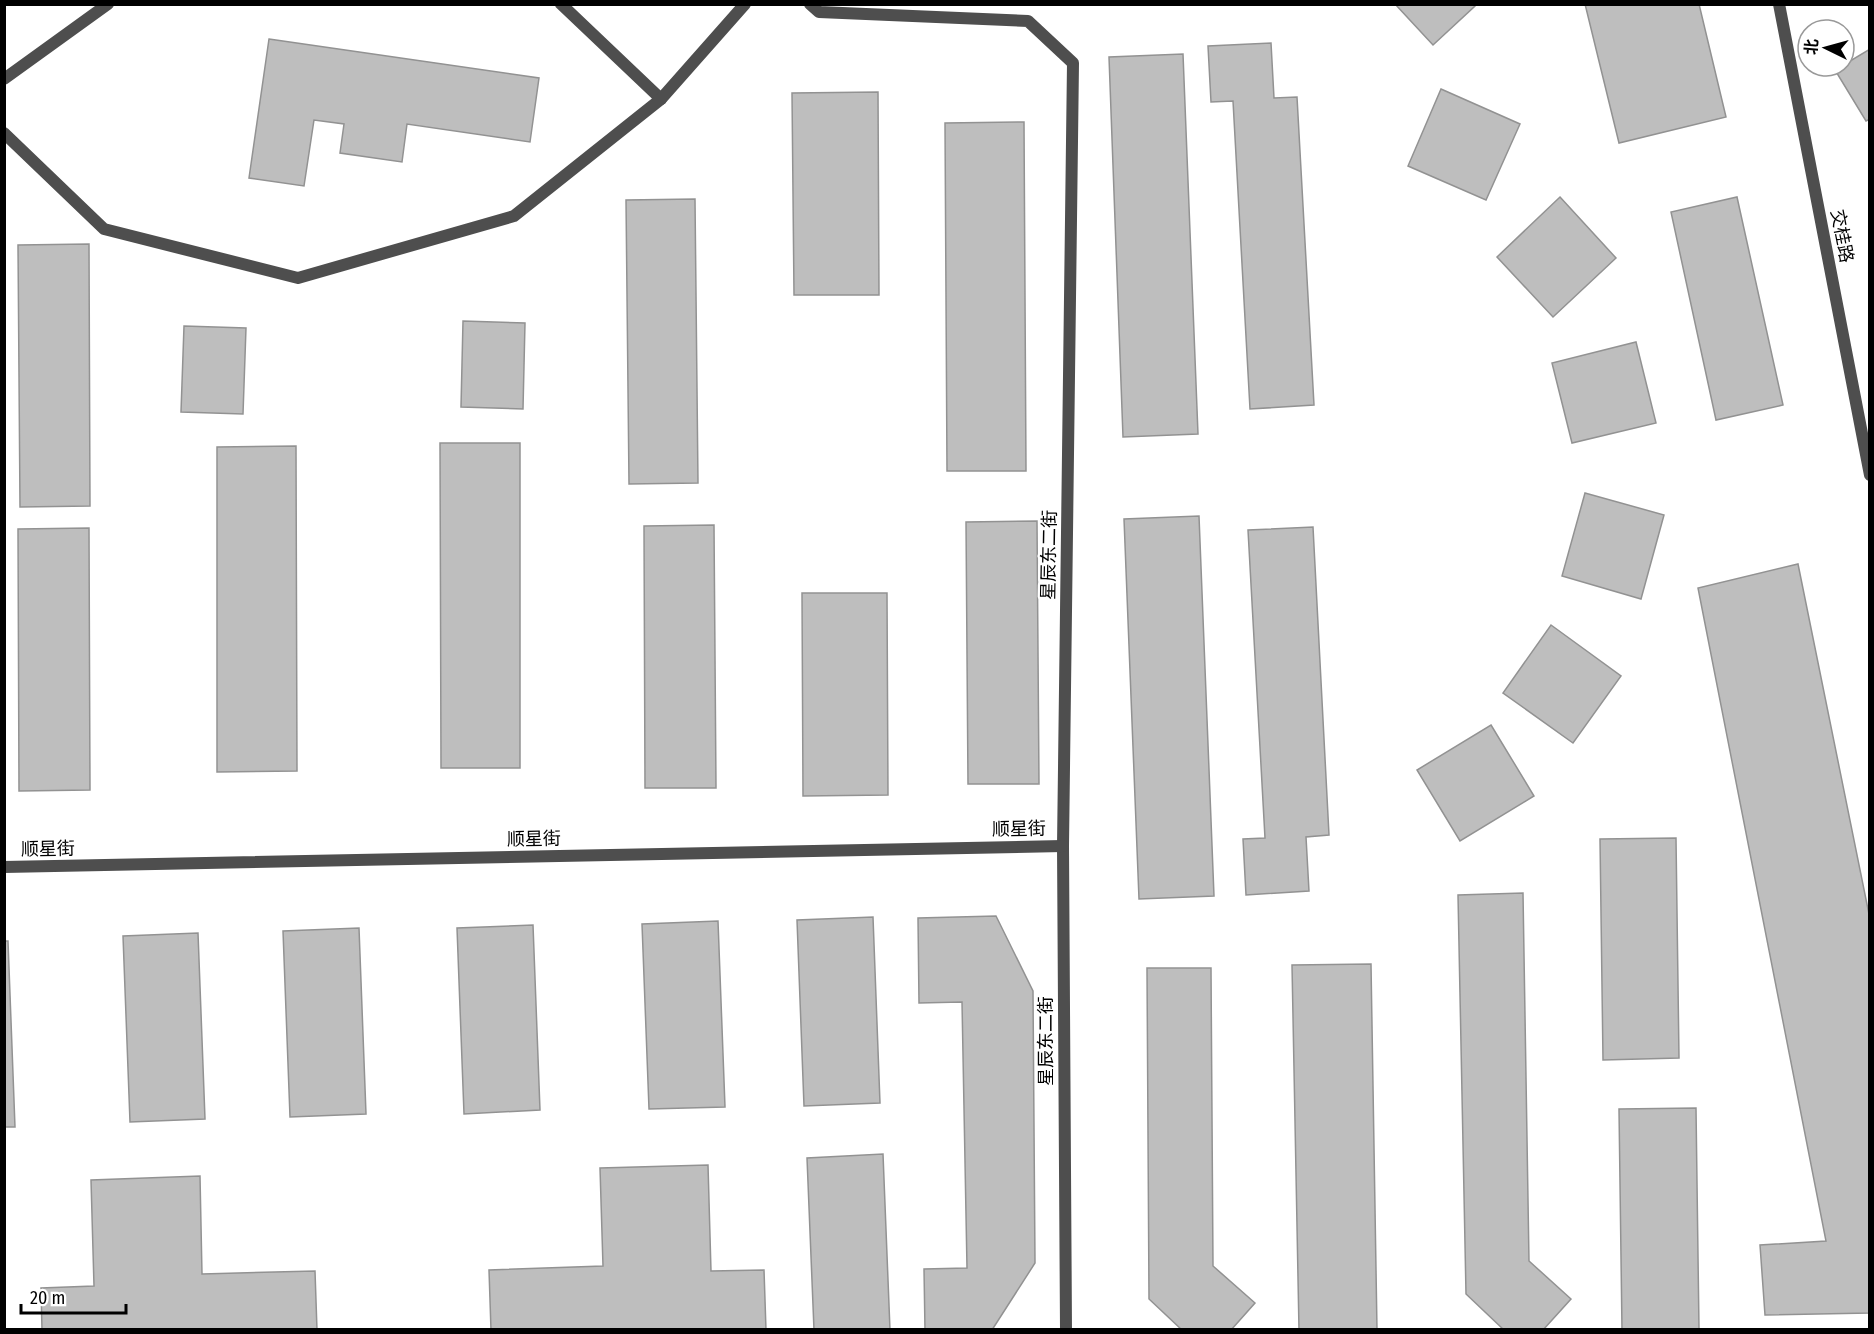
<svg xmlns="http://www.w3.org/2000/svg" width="1874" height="1334" viewBox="0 0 1874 1334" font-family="'Fira Sans Condensed','Noto Sans SC',sans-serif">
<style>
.building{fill:#bebebe;stroke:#929292;stroke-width:1.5}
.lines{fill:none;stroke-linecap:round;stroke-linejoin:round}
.street{stroke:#4e4e4e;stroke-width:12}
.labels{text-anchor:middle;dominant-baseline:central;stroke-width:4.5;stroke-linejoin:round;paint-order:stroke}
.street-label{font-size:18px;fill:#000;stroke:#fff}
</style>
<rect width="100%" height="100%" fill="#fff"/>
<g class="building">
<polygon points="1395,4 1474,4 1475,6 1433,45"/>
<polygon points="1585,4 1699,4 1726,117 1619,143"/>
<polygon points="269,39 539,78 530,142 407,124 402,162 340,153 344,124 314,120 304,186 249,178"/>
<polygon points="1271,43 1274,98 1297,97 1314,405 1250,409 1233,101 1211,102 1208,46"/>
<polygon points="1870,49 1870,119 1866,121 1835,70"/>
<polygon points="1183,54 1198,434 1123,437 1109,57"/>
<polygon points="1441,89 1520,124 1486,200 1408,166"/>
<polygon points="878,92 879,295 794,295 792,93"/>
<polygon points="1024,122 1026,471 947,471 945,123"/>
<polygon points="1560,197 1616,258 1553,317 1497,257"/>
<polygon points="1737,197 1783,405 1716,420 1671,212"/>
<polygon points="695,199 698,483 629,484 626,200"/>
<polygon points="89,244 90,506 20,507 18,245"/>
<polygon points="463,321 525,323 523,409 461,407"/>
<polygon points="184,326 246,328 243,414 181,412"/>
<polygon points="1636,342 1656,423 1572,443 1552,363"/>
<polygon points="440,443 520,443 520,768 441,768"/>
<polygon points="296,446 297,771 217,772 217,447"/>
<polygon points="1585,493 1664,515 1641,599 1562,576"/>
<polygon points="1199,516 1214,896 1139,899 1124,519"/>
<polygon points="1037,521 1039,784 968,784 966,522"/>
<polygon points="714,525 716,788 645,788 644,526"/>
<polygon points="1313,527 1329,835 1306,837 1309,891 1246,895 1243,839 1265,838 1248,530"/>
<polygon points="89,528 90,790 19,791 18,529"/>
<polygon points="1798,564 1870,919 1870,1313 1765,1315 1760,1245 1826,1241 1698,588"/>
<polygon points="802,593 887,593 888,795 803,796"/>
<polygon points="1551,625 1621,676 1573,743 1503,693"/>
<polygon points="1491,725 1534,796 1460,841 1417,770"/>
<polygon points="1676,838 1679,1058 1603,1060 1600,839"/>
<polygon points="1523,893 1529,1261 1571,1299 1543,1330 1504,1330 1466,1294 1458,895"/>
<polygon points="996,916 1033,991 1035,1263 992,1330 925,1330 924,1269 967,1268 962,1002 919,1003 918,918"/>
<polygon points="873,917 880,1103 804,1106 797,920"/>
<polygon points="718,921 725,1107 649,1109 642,924"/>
<polygon points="533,925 540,1110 464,1114 457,928"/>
<polygon points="359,928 366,1114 290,1117 283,931"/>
<polygon points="198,933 205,1119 130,1122 123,936"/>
<polygon points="4,941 8,941 15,1127 4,1127"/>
<polygon points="1371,964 1377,1330 1299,1330 1292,965"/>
<polygon points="1147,968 1211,968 1213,1266 1255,1303 1231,1330 1182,1330 1149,1299"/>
<polygon points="1696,1108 1699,1329 1622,1330 1619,1109"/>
<polygon points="883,1154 890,1330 814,1330 807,1158"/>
<polygon points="708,1165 711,1271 764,1270 766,1330 491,1330 489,1270 603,1266 600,1168"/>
<polygon points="200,1176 202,1274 315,1271 317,1330 42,1330 41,1288 94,1286 91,1180"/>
</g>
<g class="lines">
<g class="street">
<polyline points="561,4 661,99"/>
<polyline points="810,4 819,12 1028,21 1073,63 1063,846 1066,1330"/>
<polyline points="1779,4 1870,475"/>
<polyline points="4,79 108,4"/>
<polyline points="4,133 104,229 298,278 514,216 661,99 745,4"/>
<polyline points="4,867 1063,846"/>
</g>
</g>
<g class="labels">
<g class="street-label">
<text transform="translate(1842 236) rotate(79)">交桂路</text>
<text transform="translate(1049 555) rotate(-89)">星辰东二街</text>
<text transform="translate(1019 829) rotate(-1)">顺星街</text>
<text transform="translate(534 839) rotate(-1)">顺星街</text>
<text transform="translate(48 849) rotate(-1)">顺星街</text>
<text transform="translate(1046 1041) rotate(-90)">星辰东二街</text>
</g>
</g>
<rect width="1874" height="1334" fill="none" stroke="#000000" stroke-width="12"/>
<g transform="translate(1826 48) rotate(275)"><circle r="28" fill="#ffffff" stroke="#999999" stroke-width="1.5"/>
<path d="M0-4.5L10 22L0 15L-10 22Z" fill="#000000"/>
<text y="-9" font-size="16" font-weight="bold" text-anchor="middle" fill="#000000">北</text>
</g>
<path d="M21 1304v9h105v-9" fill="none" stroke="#000000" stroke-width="3"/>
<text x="30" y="1304" font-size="18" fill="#000000" stroke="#ffffff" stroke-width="4.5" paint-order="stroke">20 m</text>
</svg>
